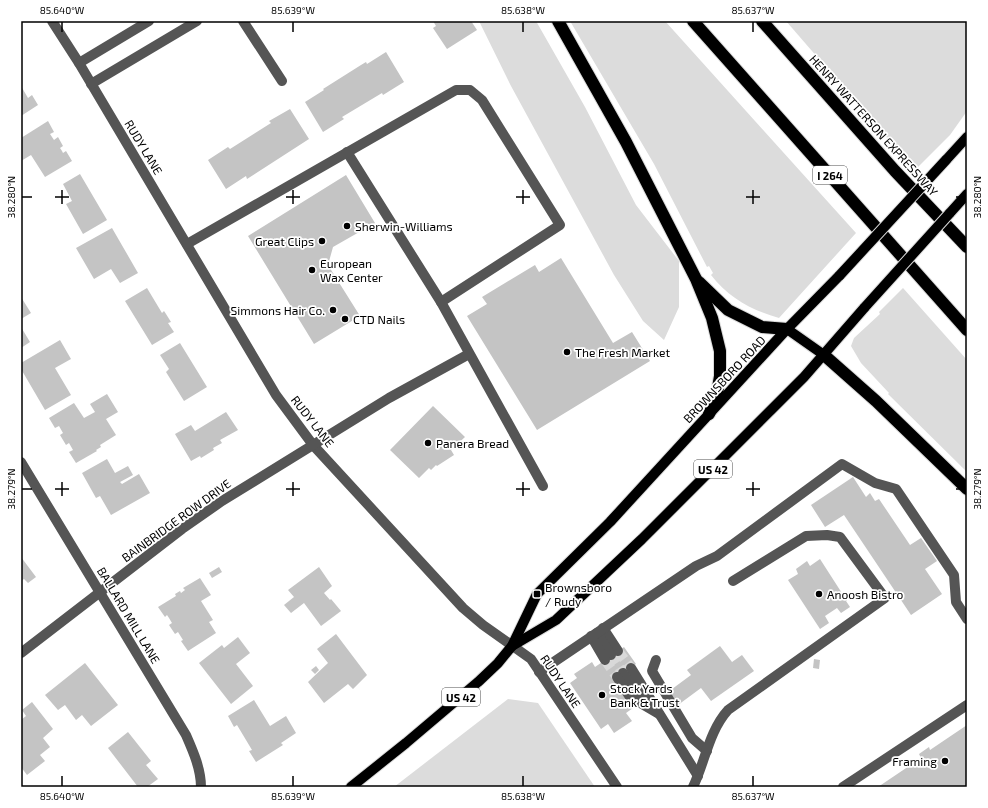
<svg xmlns="http://www.w3.org/2000/svg" width="988" height="808" viewBox="0 0 988 808" font-family="'Exo 2',sans-serif">
<style>
.green{fill:#dcdcdc}
.building{fill:#c4c4c4}
.lines{fill:none;stroke-linecap:round;stroke-linejoin:round}
.minor-tunnel{stroke:#d9d9d9;stroke-width:10;stroke-dasharray:10 5;stroke-linecap:butt}
.major-casing{stroke:#dbdbdb;stroke-width:12}
.highway-casing{stroke:#dbdbdb;stroke-width:14}
.minor{stroke:#555;stroke-width:10}
.major{stroke:#000;stroke-width:10}
.highway{stroke:#000;stroke-width:12}
.major-bridge-casing{stroke:#dbdbdb;stroke-width:12;stroke-linecap:butt}
.major-bridge{stroke:#000;stroke-width:10}
.ticks{fill:none;stroke:#000;stroke-width:1.5}
.poi-dot{fill:#000;stroke:#fff;stroke-width:1.5}
.labels{text-anchor:middle;dominant-baseline:central;stroke-width:3.5;stroke-linejoin:round;paint-order:stroke}
.shield{fill:#fff;stroke:#4c4c4c;stroke-width:1}
.shield-label{font-size:11px;font-weight:bold;fill:#000}
.street-label{font-size:12px;fill:#000;stroke:#fff}
.poi-label{font-size:12px;fill:#000;stroke:#fff;text-anchor:start}
.neatline{fill:none;stroke:#000;stroke-width:1.5}
.ticks-label{font-size:10px;text-anchor:middle;fill:#000}
</style>
<rect width="100%" height="100%" fill="#fff"/>
<g class="green">
<polygon points="479,21 536,21 585,107 636,205 679,261 679,307 664,340 643,321 614,275 511,86"/>
<path d="M570,21H665L856,233L779,318C751,310 729,298 711,275L713,273L709,266L707,267L654,164Z"/>
<polygon points="786,21 967,21 967,111 950,135 915,170"/>
<polygon points="903,288 967,360 967,472 888,394 889,393 861,363 851,346 854,338 880,314 879,312"/>
<polygon points="508,699 538,703 595,787 394,787"/>
</g>
<g class="building">
<polygon points="433,21 471,21 477,30 447,49 433,28 436,26"/>
<polygon points="386,52 404,82 383,95 382,93 342,117 344,119 323,132 305,102 324,90 323,89 361,65 366,62 367,64"/>
<polygon points="21,86 28,98 32,95 38,105 21,116"/>
<polygon points="290,109 309,139 247,179 246,176 226,189 208,160 228,147 230,149 271,123 269,121"/>
<polygon points="48,121 54,132 50,134 54,140 58,137 63,146 60,148 62,151 63,153 66,151 72,161 45,177 31,155 21,161 21,138"/>
<polygon points="80,174 107,220 83,234 66,204 72,201 63,184"/>
<polygon points="346,175 375,223 333,247 328,265 360,316 314,344 248,236"/>
<polygon points="112,228 138,273 120,283 111,269 94,279 76,248"/>
<polygon points="561,258 613,343 632,332 650,361 537,430 467,316 487,304 482,297 535,265 539,272"/>
<polygon points="147,288 162,313 164,311 166,314 171,322 168,323 174,332 152,345 125,301"/>
<polygon points="21,297 31,313 21,319"/>
<polygon points="21,327 30,342 21,348"/>
<polygon points="60,340 71,359 55,368 71,395 45,410 21,369 21,363"/>
<polygon points="180,343 207,387 184,401 166,372 169,369 160,355"/>
<polygon points="107,394 118,412 106,419 116,435 100,445 101,447 96,450 97,451 76,463 69,452 73,450 69,443 66,445 60,435 63,433 59,426 55,428 49,418 74,403 84,418 95,412 90,404"/>
<polygon points="433,406 465,437 451,450 454,455 437,466 436,465 431,470 429,468 419,478 390,450"/>
<polygon points="226,412 238,430 220,440 222,443 213,448 214,450 201,458 200,456 191,461 175,434 191,425 195,431"/>
<polygon points="107,459 115,473 128,466 133,475 120,482 122,484 139,474 150,493 111,515 100,496 96,498 82,473"/>
<polygon points="853,477 866,497 870,493 875,501 879,499 910,545 921,538 937,561 925,569 942,594 911,615 844,515 825,527 811,505"/>
<polygon points="21,557 36,577 28,583 24,579 21,581"/>
<polygon points="820,559 847,601 846,601 850,607 841,613 837,608 825,616 829,623 820,629 788,580 798,574 796,569 807,561 810,566"/>
<polygon points="219,567 222,572 212,578 209,573"/>
<polygon points="319,567 332,586 324,593 330,600 331,599 341,611 321,626 304,603 291,613 284,605 294,597 288,590"/>
<polygon points="200,578 211,595 201,601 213,620 209,622 216,633 188,651 181,641 183,640 178,632 175,634 169,625 172,623 169,618 167,615 165,617 158,607 176,596 175,594 180,591 181,593 185,590 183,588"/>
<polygon points="336,634 367,675 353,689 348,684 324,703 308,682 328,663 317,649"/>
<polygon points="238,637 250,653 236,664 253,686 231,704 199,663 222,645 224,648"/>
<polygon points="720,646 732,662 742,655 754,671 711,701 701,688 678,705 668,692 691,675 687,670"/>
<polygon points="624,647 636,664 614,679 633,708 626,713 632,721 614,733 608,724 601,729 570,683 577,678 574,674 592,662 595,667"/>
<polygon points="814,659 820,660 819,669 813,668"/>
<polygon points="85,663 118,705 91,726 82,715 76,720 65,705 58,710 45,695"/>
<polygon points="316,666 319,670 315,674 311,670"/>
<polygon points="254,700 270,726 286,716 296,733 281,743 283,745 256,762 249,751 252,750 237,725 234,727 228,716"/>
<polygon points="32,702 53,729 43,738 50,747 40,755 45,761 27,775 21,767 21,720 26,716 22,710"/>
<polygon points="967,725 967,787 878,787 921,758 919,754 929,747 930,750"/>
<polygon points="128,732 151,761 146,765 158,779 147,787 138,787 108,748"/>
</g>
<g class="lines">
<g class="minor-tunnel">
<polyline points="618,651 631,668"/>
<polyline points="611,655 623,673"/>
<polyline points="605,660 617,677"/>
</g>
<g class="major-casing">
<g id="major">
<polyline points="946,160 967,137"/>
<polyline points="949,214 967,194"/>
<polyline points="787,329 824,355"/>
<polyline points="512,646 556,620 642,539 804,377 865,307"/>
<polyline points="351,787 406,743 478,682 498,663 512,646 537,594 610,522 787,329 840,275"/>
</g>
</g>
<g class="highway-casing">
<g id="highway">
<polyline points="558,21 626,142 696,279 712,318 720,351 720,376 716,399 709,414"/>
<polyline points="693,21 967,330"/>
<polyline points="762,21 895,171 967,247"/>
<polyline points="699,282 728,310 762,327 787,329"/>
<polyline points="824,355 876,401 967,489"/>
</g>
</g>
<g class="minor">
<polyline points="52,21 79,63 276,395 313,445 463,608 483,625 531,659 617,787"/>
<polyline points="243,21 282,81"/>
<polyline points="79,63 149,21"/>
<polyline points="91,84 197,21"/>
<polyline points="347,152 441,302"/>
<polyline points="187,244 456,90 470,90 482,100 560,225 441,302 543,486"/>
<path d="M21,462L186,735C193,751 201,769 201,787"/>
<polyline points="603,628 618,651"/>
<polyline points="597,633 611,655"/>
<polyline points="591,636 605,660"/>
<polyline points="21,653 182,529 222,501 389,398 469,354"/>
<polyline points="656,660 652,671 692,738 707,751"/>
<polyline points="631,668 698,776"/>
<polyline points="539,672 696,566 717,556 842,464 875,483 896,489 954,575 956,602 967,619"/>
<polyline points="623,673 636,693 646,702"/>
<polyline points="617,677 630,697 659,714"/>
<path d="M693,787C705,762 709,731 728,710L885,598L840,537L827,535L806,536L733,581"/>
<polyline points="843,787 967,705"/>
</g>
<use href="#major" class="major"/>
<use href="#highway" class="highway"/>
<g class="major-bridge-casing">
<g id="major-bridge">
<polyline points="840,275 946,160"/>
<polyline points="865,307 949,214"/>
</g>
</g>
<use href="#major-bridge" class="major-bridge"/>
</g>
<path class="ticks" d="M62,22V32M293,22V32M523,22V32M753,22V32M62,190V204M293,190V204M523,190V204M753,190V204M22,197H32M55,197H69M286,197H300M516,197H530M746,197H760M956,197H966M62,482V496M293,482V496M523,482V496M753,482V496M22,489H32M55,489H69M286,489H300M516,489H530M746,489H760M956,489H966M62,776V786M293,776V786M523,776V786M753,776V786"/>
<g class="poi-dot">
<circle cx="347" cy="226" r="4"/>
<circle cx="322" cy="241" r="4"/>
<circle cx="312" cy="270" r="4"/>
<circle cx="333" cy="310" r="4"/>
<circle cx="345" cy="319" r="4"/>
<circle cx="567" cy="352" r="4"/>
<circle cx="428" cy="443" r="4"/>
<rect x="533" y="590" width="8" height="8" rx="2"/>
<circle cx="819" cy="594" r="4"/>
<circle cx="602" cy="695" r="4"/>
<circle cx="945" cy="761" r="4"/>
</g>
<g class="labels">
<g class="shield">
<rect x="813" y="166" width="34" height="18" rx="3"/>
<rect x="694" y="460" width="38" height="18" rx="3"/>
<rect x="442" y="688" width="38" height="18" rx="3"/>
</g>
<g class="shield-label">
<text x="830" y="175">I 264</text>
<text x="713" y="469">US 42</text>
<text x="461" y="697">US 42</text>
</g>
<g class="street-label">
<text transform="translate(874 125) rotate(48)">HENRY WATTERSON EXPRESSWAY</text>
<text transform="translate(144 147) rotate(59)">RUDY LANE</text>
<text transform="translate(724 379) rotate(-47)">BROWNSBORO ROAD</text>
<text transform="translate(313 421) rotate(52)">RUDY LANE</text>
<text transform="translate(176 520) rotate(-36)">BAINBRIDGE ROW DRIVE</text>
<text transform="translate(129 615) rotate(59)">BALLARD MILL LANE</text>
<text transform="translate(561 681) rotate(56)">RUDY LANE</text>
</g>
<g class="poi-label">
<text x="355" y="226">Sherwin-Williams</text>
<text x="314" y="241" text-anchor="end">Great Clips</text>
<text x="320" y="263">European<tspan x="320" dy="14">Wax Center</tspan></text>
<text x="325" y="310" text-anchor="end">Simmons Hair Co.</text>
<text x="353" y="319">CTD Nails</text>
<text x="575" y="352">The Fresh Market</text>
<text x="436" y="443">Panera Bread</text>
<text x="545" y="587">Brownsboro<tspan x="545" dy="14">/ Rudy</tspan></text>
<text x="827" y="594">Anoosh Bistro</text>
<text x="610" y="688">Stock Yards<tspan x="610" dy="14">Bank &amp; Trust</tspan></text>
<text x="937" y="761" text-anchor="end">Framing</text>
</g>
</g>
<rect width="988" height="808" fill="none" stroke="#ffffff" stroke-width="44"/>
<rect x="22" y="22" width="944" height="764" class="neatline"/>
<g class="ticks-label">
<text x="62" y="14">85.640°W</text>
<text x="293" y="14">85.639°W</text>
<text x="523" y="14">85.638°W</text>
<text x="753" y="14">85.637°W</text>
<text transform="translate(11 197) rotate(-90)" y="4">38.280°N</text>
<text transform="translate(977 197) rotate(-90)" y="4">38.280°N</text>
<text transform="translate(11 489) rotate(-90)" y="4">38.279°N</text>
<text transform="translate(977 489) rotate(-90)" y="4">38.279°N</text>
<text x="62" y="800">85.640°W</text>
<text x="293" y="800">85.639°W</text>
<text x="523" y="800">85.638°W</text>
<text x="753" y="800">85.637°W</text>
</g>
</svg>
